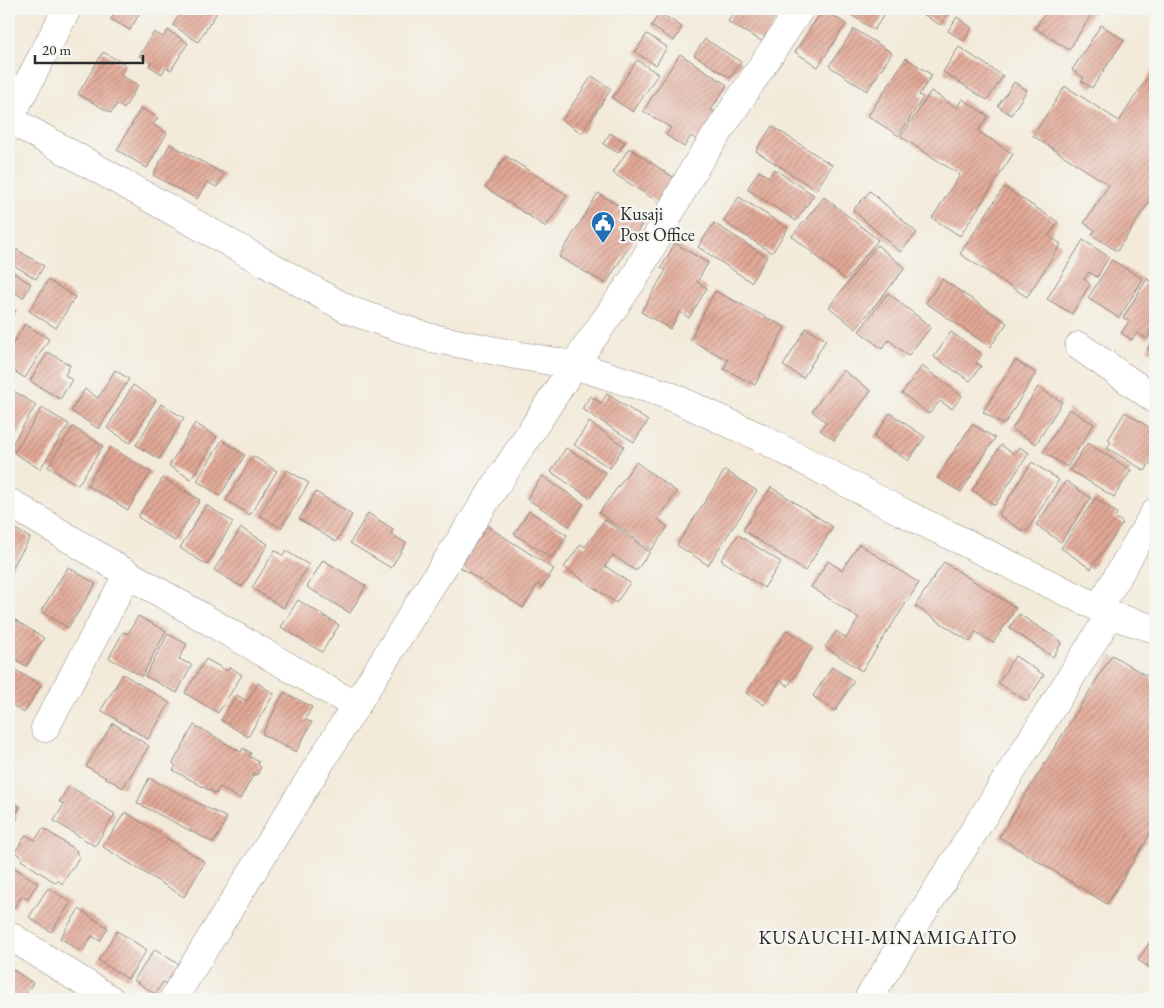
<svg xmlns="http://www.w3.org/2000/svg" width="1164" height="1008" viewBox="0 0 1164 1008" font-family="'EB Garamond',serif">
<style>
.building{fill:url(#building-hatch)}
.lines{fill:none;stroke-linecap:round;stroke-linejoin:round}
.street-casing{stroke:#8f8a82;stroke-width:29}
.street{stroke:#fff;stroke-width:28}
.labels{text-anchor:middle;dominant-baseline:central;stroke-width:4.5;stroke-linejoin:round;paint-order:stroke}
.poi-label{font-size:18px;fill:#2b2b2b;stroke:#f6f6f2;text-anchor:start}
.neighbourhood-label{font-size:19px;letter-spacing:1px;fill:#2b2b2b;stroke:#f6f6f2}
</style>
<defs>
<pattern id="building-hatch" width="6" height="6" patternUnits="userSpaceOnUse" patternTransform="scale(1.25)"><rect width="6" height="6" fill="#e2a896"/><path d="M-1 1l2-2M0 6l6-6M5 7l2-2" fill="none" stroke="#b7897b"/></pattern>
</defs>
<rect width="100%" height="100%" fill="#f6f6f2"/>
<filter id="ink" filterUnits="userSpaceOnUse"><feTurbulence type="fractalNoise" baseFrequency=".02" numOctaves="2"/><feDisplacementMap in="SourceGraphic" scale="10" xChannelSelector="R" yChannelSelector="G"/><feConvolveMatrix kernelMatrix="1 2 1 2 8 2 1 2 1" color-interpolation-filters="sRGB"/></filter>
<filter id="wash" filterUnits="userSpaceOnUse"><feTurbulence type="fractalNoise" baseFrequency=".0096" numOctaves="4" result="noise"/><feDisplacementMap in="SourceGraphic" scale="20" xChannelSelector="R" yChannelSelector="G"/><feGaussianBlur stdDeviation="1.12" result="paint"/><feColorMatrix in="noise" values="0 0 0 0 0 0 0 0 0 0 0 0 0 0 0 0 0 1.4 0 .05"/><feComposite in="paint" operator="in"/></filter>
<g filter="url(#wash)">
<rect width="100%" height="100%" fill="#f3ead9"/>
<g id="blocks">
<g class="building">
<polygon points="107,9 142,9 130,30 111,19 115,13"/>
<polygon points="183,9 219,9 198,42 173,25"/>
<polygon points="628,9 642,9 638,15"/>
<polygon points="735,9 783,9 763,42 728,22"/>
<polygon points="823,9 846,24 818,67 795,52"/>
<polygon points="842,9 888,9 874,30"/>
<polygon points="927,9 941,9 948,13 940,25 923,14"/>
<polygon points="1048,9 1095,9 1069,50 1035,28"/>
<polygon points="660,13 682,27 674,41 651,26"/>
<polygon points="957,17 972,28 964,41 948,31"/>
<polygon points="1101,25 1124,40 1092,88 1081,81 1084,78 1072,70"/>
<polygon points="854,29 892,53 867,91 829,66"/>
<polygon points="168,30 188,43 171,70 166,67 162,74 149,66 151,63 139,56 154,32 163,37"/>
<polygon points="647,34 667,47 656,65 635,52"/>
<polygon points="705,39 741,62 730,78 694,55"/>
<polygon points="959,47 1003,76 987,100 943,72"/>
<polygon points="103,52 126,65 120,75 138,85 124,109 117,104 111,113 78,94"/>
<polygon points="680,54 727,85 711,110 717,113 699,141 691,136 684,147 666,135 671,128 643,111"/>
<polygon points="906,58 932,75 919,95 923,97 899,136 868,116"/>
<polygon points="637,60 658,74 633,112 612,98"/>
<polygon points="1155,66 1155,193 1117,251 1092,235 1095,230 1084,223 1109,185 1033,136 1065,86 1119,121"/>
<polygon points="592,76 611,89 582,133 562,120"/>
<polygon points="1014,82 1027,90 1011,115 998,106"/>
<polygon points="931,91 957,108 962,99 988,116 978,131 1013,154 960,236 932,218 960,175 901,137"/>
<polygon points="141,108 158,118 153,125 167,133 147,168 117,150"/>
<polygon points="772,126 832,165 816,190 756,151"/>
<polygon points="610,133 625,142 618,153 603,144"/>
<polygon points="170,144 224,174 217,187 207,182 197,199 153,175"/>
<polygon points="629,148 676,179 660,203 613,173"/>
<polygon points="506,156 567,195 546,227 485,187"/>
<polygon points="774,169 814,195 796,221 747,189 759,171 769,177"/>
<polygon points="1004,187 1058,222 1049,236 1061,244 1027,297 960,254"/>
<polygon points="870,191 917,233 900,252 853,210"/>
<polygon points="598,193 644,221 606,284 559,257"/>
<polygon points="739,197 788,228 772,253 723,221"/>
<polygon points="824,197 878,240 846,280 792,236"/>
<polygon points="714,223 767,257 751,282 698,247"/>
<polygon points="1083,240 1109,257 1097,277 1089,272 1084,279 1090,284 1072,314 1047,299"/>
<polygon points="675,243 708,263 697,282 707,288 689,318 680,312 670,329 641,312 666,270 661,268"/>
<polygon points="9,245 44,266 36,279 9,262"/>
<polygon points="877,245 905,268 856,329 829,307"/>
<polygon points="1112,260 1143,279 1119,318 1088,298"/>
<polygon points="9,270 31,284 23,298 9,289"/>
<polygon points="942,279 1007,323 990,347 926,303"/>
<polygon points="1147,279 1155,284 1155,325 1147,339 1137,333 1132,340 1121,333 1129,321 1123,318"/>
<polygon points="48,280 75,297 56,328 29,311"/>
<polygon points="715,291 785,327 755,385 724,369 728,360 690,340"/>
<polygon points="888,293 931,327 908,356 889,340 882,349 859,331"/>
<polygon points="9,307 16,311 9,323"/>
<polygon points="25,324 49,339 25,378 9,368 9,350"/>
<polygon points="806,328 826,340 803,378 783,366"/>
<polygon points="951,332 982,354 976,363 981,366 970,381 934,357"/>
<polygon points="1155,335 1155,354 1147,349"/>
<polygon points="48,352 70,365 65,375 72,380 60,399 30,381"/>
<polygon points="1015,360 1036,373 1004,425 983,412"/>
<polygon points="922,366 962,396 952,409 940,401 929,414 902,393"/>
<polygon points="115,370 129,379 99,429 71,411 85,389 98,398"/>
<polygon points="843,370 871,391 834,440 820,430 826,422 812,411"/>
<polygon points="133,385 156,400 130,443 107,428"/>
<polygon points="1038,387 1062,402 1036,444 1012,429"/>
<polygon points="9,388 36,405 9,449"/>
<polygon points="607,394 648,421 634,442 582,409 590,396 601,403"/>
<polygon points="161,404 184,418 159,459 136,445"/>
<polygon points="42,408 69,424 40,469 14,453"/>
<polygon points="1069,409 1094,424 1067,467 1043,452"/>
<polygon points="1125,412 1155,431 1155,454 1145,471 1107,448 1111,442 1108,440"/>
<polygon points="890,413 925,437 908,461 874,437"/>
<polygon points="589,422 624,446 610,468 574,445"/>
<polygon points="195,423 217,437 191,479 169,466"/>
<polygon points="972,424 995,438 961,492 937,478"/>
<polygon points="73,427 103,446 78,485 48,467"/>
<polygon points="222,440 245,455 220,496 197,481"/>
<polygon points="1087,443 1131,470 1114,497 1070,470"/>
<polygon points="1001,445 1014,454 1019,447 1029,453 995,505 972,490"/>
<polygon points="110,447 151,472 128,510 87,485"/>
<polygon points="566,448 606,473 590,498 551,472"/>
<polygon points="253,456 277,471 250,515 226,500"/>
<polygon points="636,462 677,492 658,519 668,527 651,550 599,513"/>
<polygon points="1032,462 1059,480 1027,531 1025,530 1024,532 1000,516 1001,514 999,513"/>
<polygon points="287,470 309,483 281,528 259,515"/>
<polygon points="725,470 757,491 708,565 677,545"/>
<polygon points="542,476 584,504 569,526 527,499"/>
<polygon points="163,478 200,500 175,541 138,517"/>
<polygon points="1066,481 1091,498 1061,542 1036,525"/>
<polygon points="771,487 833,527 805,571 743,530"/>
<polygon points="316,492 352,515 336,542 299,519"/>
<polygon points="1095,498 1117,513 1115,517 1123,523 1091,569 1061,548"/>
<polygon points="206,505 233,522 207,565 180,548"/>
<polygon points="529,511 567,535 552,558 514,534"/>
<polygon points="368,513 393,529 391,534 406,543 391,568 350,543"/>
<polygon points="605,520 650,552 636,571 613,555 605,566 630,583 616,603 564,567 581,544 585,547"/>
<polygon points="9,525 30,538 9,573"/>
<polygon points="487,526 554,569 542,587 538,584 523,608 460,567"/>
<polygon points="241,528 268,544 242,587 214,570"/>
<polygon points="738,535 781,562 764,588 721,560"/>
<polygon points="859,544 919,583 862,671 825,647 836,631 846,638 859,618 811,587 828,561 842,570"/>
<polygon points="275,550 283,556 286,551 309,565 283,608 252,588"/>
<polygon points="323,560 366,586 350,613 307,587"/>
<polygon points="944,562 1016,608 993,643 976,632 970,642 915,606"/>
<polygon points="68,567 96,584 68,628 41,611"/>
<polygon points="298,600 339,625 322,652 281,627"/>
<polygon points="1019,614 1062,642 1053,657 1009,628"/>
<polygon points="9,616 44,638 26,666 9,655"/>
<polygon points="138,616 166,631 142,676 109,658 123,632 128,634"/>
<polygon points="787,630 813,647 788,686 780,680 764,705 746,693"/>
<polygon points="168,634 187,644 179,659 192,665 177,693 145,676"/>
<polygon points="1112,655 1155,681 1155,826 1107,904 999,837"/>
<polygon points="1015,656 1044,675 1027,701 998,683"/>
<polygon points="206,659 227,671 230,667 242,675 218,713 185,693"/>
<polygon points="9,666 41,685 24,713 9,703"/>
<polygon points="832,667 854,681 835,711 813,696"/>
<polygon points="123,674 170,703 148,739 101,710"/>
<polygon points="258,683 274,694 248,737 221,720 237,695 247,701"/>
<polygon points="284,692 312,707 305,720 312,722 296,752 262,734"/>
<polygon points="113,723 149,746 123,788 86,766"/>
<polygon points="194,725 241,752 243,748 251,753 249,756 259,762 258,765 261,767 257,775 254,774 240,799 220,787 216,794 173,770 176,766 173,763"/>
<polygon points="149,778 227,818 214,843 137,803"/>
<polygon points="69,786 115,814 95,846 54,821 64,804 59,802"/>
<polygon points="9,800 20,807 15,816 17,818 9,831"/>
<polygon points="125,812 205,862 184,897 103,847"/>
<polygon points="43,828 77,851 76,853 80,856 62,884 58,880 56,883 21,860 23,858 15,852 26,835 35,840"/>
<polygon points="10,865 38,883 27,899 22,896 14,908 9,904 9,868"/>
<polygon points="48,888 71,902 51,932 29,917"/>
<polygon points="79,909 108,928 100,941 92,936 82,952 60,938"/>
<polygon points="117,931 147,950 128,979 98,960"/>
<polygon points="1155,934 1155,971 1138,960"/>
<polygon points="155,949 181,966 168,985 163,982 155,994 134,980"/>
<polygon points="9,967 33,983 22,999 9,999"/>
</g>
</g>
</g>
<g filter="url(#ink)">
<use href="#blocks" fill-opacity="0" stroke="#8f8a82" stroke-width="1"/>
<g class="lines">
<g class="street-casing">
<g id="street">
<polyline points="9,119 349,310 427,337 516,355 574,365 668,395 759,437 902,512 1099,608 1110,615 1155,629"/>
<polyline points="9,119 67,9"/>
<polyline points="1079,346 1155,399"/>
<polyline points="9,502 128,574 356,706"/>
<polyline points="1099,608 1155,512"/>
<polyline points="45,728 128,574"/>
<polyline points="9,935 110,999"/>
<polyline points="173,999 417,607 574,365 635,277 695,167 800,9"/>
<polyline points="868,999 1110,615"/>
</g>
</g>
<use href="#street" class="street"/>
</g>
</g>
<defs>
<g id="civic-pin" transform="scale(1.25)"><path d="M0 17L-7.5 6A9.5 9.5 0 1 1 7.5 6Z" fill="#1f6fb2" stroke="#f6f6f2"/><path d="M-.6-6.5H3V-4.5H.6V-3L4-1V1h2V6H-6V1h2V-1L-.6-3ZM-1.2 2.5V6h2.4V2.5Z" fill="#fff"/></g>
</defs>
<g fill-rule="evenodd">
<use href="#civic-pin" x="603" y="223"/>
</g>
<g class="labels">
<g class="poi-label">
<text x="620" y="213">Kusaji<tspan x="620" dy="21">Post Office</tspan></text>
</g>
<g class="neighbourhood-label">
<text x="888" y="937">KUSAUCHI-MINAMIGAITO</text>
</g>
</g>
<rect width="1164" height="1008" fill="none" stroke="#f6f6f2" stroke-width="30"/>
<path d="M35 55v8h108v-8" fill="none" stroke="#2b2b2b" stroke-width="2.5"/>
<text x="42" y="55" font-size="15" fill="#2b2b2b" stroke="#f6f6f2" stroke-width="4" paint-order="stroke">20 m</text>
</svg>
